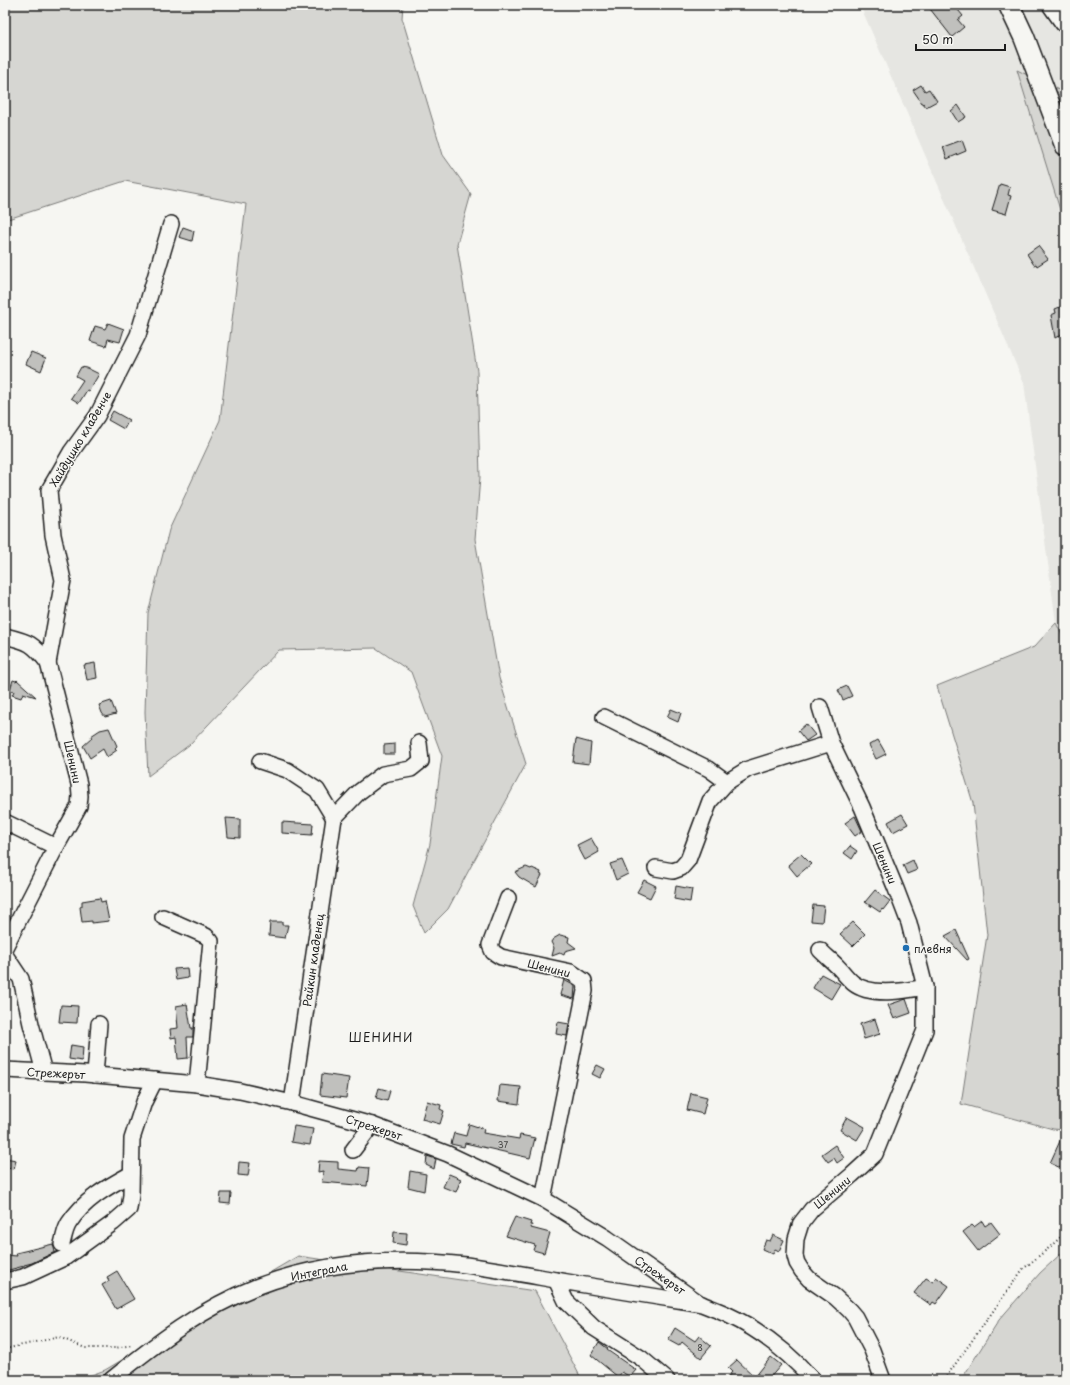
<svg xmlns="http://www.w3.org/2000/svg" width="1070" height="1385" viewBox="0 0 1070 1385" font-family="'Playpen Sans',sans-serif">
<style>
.built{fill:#e6e6e2}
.green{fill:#d6d6d2;stroke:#797977}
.building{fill:#c0c0bd;stroke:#1c1c1c}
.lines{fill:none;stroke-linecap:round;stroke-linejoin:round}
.minor-casing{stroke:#1c1c1c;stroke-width:18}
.major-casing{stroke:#1c1c1c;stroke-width:23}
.path{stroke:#1c1c1c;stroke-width:2;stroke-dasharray:1 3;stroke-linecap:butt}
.minor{stroke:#f6f6f2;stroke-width:15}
.major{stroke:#f6f6f2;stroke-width:20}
.poi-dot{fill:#1f6fb2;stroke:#f6f6f2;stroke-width:1.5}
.labels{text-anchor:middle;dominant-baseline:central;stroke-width:3;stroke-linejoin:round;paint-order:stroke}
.number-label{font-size:9px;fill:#454544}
.street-label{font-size:11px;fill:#1c1c1c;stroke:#f6f6f2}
.poi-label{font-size:11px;fill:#1c1c1c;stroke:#f6f6f2;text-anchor:start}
.neighbourhood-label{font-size:12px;letter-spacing:1px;fill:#1c1c1c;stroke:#f6f6f2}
</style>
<rect width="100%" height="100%" fill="#f6f6f2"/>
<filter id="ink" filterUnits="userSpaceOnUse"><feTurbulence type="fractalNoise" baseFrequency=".025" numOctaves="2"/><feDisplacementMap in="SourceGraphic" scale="8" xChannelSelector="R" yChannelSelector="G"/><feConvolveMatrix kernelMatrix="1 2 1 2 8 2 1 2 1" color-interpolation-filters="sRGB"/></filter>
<g filter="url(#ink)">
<polygon class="built" points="860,5 1065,5 1065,93 1017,71 1065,226 1065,641 1056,623 1024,383"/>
<g class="green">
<polygon points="5,5 403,5 402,18 443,155 471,194 457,244 477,371 480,477 475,539 499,678 526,764 448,909 424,933 413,906 430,844 442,756 411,672 376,648 279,650 189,745 148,776 145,712 148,613 169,530 220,420 246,204 125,181 5,220"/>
<polygon points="1017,70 1065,93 1065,226"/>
<polygon points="1056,623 1065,641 1065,1130 1053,1129 961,1104 987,935 973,803 937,686 1034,647"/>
<polygon points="1065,1250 1065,1380 961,1380 999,1320 1040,1273"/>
<polygon points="298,1256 535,1291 582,1380 78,1380 105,1370"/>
</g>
<g class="building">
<polygon points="927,5 954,5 963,16 958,20 964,27 952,37"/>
<polygon points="921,85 925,91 929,89 937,101 926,107 923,103 922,103 913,90"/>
<polygon points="958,105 966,117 958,122 951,111"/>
<polygon points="962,140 966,151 947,159 943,147"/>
<polygon points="1000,184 1010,187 1008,195 1011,196 1006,214 992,210"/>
<polygon points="183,227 194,231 192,241 179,237"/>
<polygon points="1038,246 1048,259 1037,266 1036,264 1034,265 1027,254"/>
<polygon points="1065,305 1065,334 1062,334 1055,338 1051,315 1056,313 1055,309"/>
<polygon points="108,323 124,329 120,342 108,339 106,346 90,341 95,326 105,329"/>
<polygon points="31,352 46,358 41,371 26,364"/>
<polygon points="81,367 87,368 99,374 89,391 87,390 79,403 71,398 83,380 76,376"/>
<polygon points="113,411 129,420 124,429 108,420"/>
<polygon points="95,663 97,678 87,680 84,665"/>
<polygon points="13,680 16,681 17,680 36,697 23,693 21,698 12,695 14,691 10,690"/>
<polygon points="847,686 852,696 843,700 838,690"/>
<polygon points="111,701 116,714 105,717 102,713 99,705"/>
<polygon points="671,709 681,713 678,722 667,717"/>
<polygon points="806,724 815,735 806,741 798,731"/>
<polygon points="109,728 117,746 115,748 117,750 107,757 103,749 90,758 83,746 92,738 91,736 100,730"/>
<polygon points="576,739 591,743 589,764 573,762"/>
<polygon points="878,740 886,754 876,759 869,745"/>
<polygon points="395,744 395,754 384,754 384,745"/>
<polygon points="902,814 908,824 893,832 888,822"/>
<polygon points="855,816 862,831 855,836 845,823"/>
<polygon points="226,818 240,819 240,838 228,837"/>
<polygon points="282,822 313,824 312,835 282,833"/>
<polygon points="591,838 599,852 585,860 577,845"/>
<polygon points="850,846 857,851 852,859 844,853"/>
<polygon points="801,854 811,864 797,876 788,865"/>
<polygon points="622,860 628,874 616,880 610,864"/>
<polygon points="913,860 917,870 907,874 903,865"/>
<polygon points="526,867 531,869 532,868 541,872 540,874 542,875 536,887 519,877 515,872"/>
<polygon points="644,880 656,886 650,898 637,892"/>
<polygon points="676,886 692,889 690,902 674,899"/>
<polygon points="875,890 890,901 883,910 882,909 880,912 865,902"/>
<polygon points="100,898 101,902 105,901 109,921 92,923 92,921 82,922 80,907 82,906 82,901"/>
<polygon points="813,905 824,906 822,922 811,921"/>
<polygon points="270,922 282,922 282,925 288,925 285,938 269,936"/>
<polygon points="853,922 865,934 853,946 840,934"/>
<polygon points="956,930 969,959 967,960 945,936"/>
<polygon points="560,935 569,937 568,942 576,948 565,951 564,955 560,953 552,956 554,948 551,942 553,939"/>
<polygon points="187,968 188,978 176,980 174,969"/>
<polygon points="821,974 840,984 831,999 813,988"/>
<polygon points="564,980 575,986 574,999 560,995"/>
<polygon points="906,999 911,1013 894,1019 888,1005"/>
<polygon points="187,1004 191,1028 193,1028 193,1037 187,1037 188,1058 178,1059 176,1037 171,1038 170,1029 178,1028 176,1006"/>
<polygon points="61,1005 78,1006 77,1023 59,1022"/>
<polygon points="875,1019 880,1034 864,1039 860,1024"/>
<polygon points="558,1022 569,1024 567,1036 556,1034"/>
<polygon points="71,1045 83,1047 82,1061 69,1059"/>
<polygon points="597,1065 605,1069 600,1078 592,1074"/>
<polygon points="322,1074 349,1078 346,1098 320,1095"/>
<polygon points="500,1085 521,1087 519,1104 498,1101"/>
<polygon points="379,1088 390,1091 387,1101 376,1098"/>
<polygon points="691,1093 707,1097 703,1114 687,1110"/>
<polygon points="427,1101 441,1105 440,1109 444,1111 440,1124 422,1119"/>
<polygon points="847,1117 865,1127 857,1140 840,1130"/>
<polygon points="469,1124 484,1129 483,1133 519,1139 520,1135 535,1138 530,1158 465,1143 464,1147 451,1144 454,1133 466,1136"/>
<polygon points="294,1126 313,1129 310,1145 291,1142"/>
<polygon points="1065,1130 1065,1170 1050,1163"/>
<polygon points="835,1145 844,1158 837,1163 834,1158 828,1162 822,1154"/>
<polygon points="427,1156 436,1159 434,1169 426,1165"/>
<polygon points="5,1158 16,1160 14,1169 5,1168"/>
<polygon points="319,1161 338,1162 338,1169 358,1171 359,1167 369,1168 367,1186 322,1182 323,1171 318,1172"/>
<polygon points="239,1162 250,1163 248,1176 238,1175"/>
<polygon points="410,1171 426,1174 424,1191 408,1187"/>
<polygon points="449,1174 461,1179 456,1192 443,1187"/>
<polygon points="221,1193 231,1193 230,1204 220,1203"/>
<polygon points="515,1217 531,1222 530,1225 532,1225 531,1228 550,1233 544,1253 533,1250 535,1245 506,1236"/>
<polygon points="982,1221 985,1226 991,1222 1000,1234 978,1251 963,1232 972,1225 974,1227"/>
<polygon points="394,1232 407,1233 406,1245 393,1243"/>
<polygon points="773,1235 784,1240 779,1251 775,1249 773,1254 762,1249 766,1240 770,1241"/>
<polygon points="53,1244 55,1252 32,1263 24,1265 24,1266 5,1271 5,1255 17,1256 16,1253"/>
<polygon points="117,1271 134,1299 116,1309 102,1285 109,1281 107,1277"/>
<polygon points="936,1277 949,1286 936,1304 933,1302 931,1305 914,1293 926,1278 933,1282"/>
<polygon points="675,1328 695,1341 699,1336 711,1346 701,1358 682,1342 679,1346 668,1340"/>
<polygon points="599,1342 608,1349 607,1350 636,1370 630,1377 622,1372 618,1377 591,1355"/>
<polygon points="771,1357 781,1365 768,1380 725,1380 732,1372 728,1368 737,1360 755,1377"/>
</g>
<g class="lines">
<g class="minor-casing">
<g id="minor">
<path d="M5,636C29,642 33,643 48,663L79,784L80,796L79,806L56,847L5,947"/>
<polyline points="48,663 63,580 53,535 49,490 71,452 97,416 138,335 171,224"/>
<polyline points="820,707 831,743 862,807 896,889 909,923 925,987 925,1030 875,1154 852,1175 812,1209 801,1223 796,1239 795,1256 797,1263 802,1271 809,1279 835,1297 849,1310 855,1317 872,1350 883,1380"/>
<polyline points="604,717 709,769 727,782"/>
<polyline points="260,761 287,770 317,790 334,818"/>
<polyline points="334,818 359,792 383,774 411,769 421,761 419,743"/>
<polyline points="5,822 56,847"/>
<polyline points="656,868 673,871 681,868 688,860 710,801 727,782 748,769 831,743"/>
<polyline points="508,898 490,945 493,952 501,957 571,972 584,981 585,991 543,1199"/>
<polyline points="163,917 206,936 211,941 197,1084"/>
<path d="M820,950C826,956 832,961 838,967C843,972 847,978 853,983C870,997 905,991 925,987"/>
<polyline points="5,955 21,979 31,1024 44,1072"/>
<polyline points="5,1070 85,1074 197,1084 240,1091 292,1103 372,1125 448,1154 543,1199 607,1238 698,1302"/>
<polyline points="95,1075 99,1024"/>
<polyline points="292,1103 334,818"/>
<polyline points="353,1150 372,1125"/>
<path d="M62,1244C64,1237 65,1229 69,1223C84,1200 107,1187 131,1174"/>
<polyline points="556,1280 566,1301 594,1328 641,1358 667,1380"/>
<polyline points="5,1281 23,1277 66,1257 113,1223 129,1209 131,1195 132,1139 144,1102 155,1080"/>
<path d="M111,1380C155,1344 202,1308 256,1287C323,1261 396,1257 466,1265C495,1269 522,1274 550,1279C601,1288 652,1296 702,1304C711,1308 720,1311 728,1315C760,1330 790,1354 813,1380"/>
</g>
</g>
<g class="major-casing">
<g id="major">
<polyline points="1009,5 1024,37 1065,145"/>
<polyline points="1053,5 1065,22"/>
</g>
</g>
<g class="path">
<polyline points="5,1349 59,1337 85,1348 115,1348 132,1345"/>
<polyline points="944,1380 1023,1269 1050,1247 1065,1233"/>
</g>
<use href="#minor" class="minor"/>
<use href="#major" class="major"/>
</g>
</g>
<circle class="poi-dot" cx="906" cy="948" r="4"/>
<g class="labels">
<g class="number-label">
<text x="503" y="1144">37</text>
<text x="700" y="1347">8</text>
</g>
<g class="street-label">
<text transform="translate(80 439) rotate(-59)">Хайдушко кладенче</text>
<text transform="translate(73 762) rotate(77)">Шенини</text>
<text transform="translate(885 863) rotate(67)">Шенини</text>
<text transform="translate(313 960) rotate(-82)">Райкин кладенец</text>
<text transform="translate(549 968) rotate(14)">Шенини</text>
<text transform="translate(56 1073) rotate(3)">Стрежерът</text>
<text transform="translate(374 1127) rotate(18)">Стрежерът</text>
<text transform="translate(832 1192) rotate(-40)">Шенини</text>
<text transform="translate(319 1271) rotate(-11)">Интеграла</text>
<text transform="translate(660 1275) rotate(35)">Стрежерът</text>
</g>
<g class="poi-label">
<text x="914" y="948">плевня</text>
</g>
<g class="neighbourhood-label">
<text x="381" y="1037">ШЕНИНИ</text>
</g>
</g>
<rect width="1070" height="1385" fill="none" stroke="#f6f6f2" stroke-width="20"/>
<rect x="10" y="10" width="1050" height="1365" fill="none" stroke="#1c1c1c" stroke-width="1.5" filter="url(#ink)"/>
<path d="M916 44v6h89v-6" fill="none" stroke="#1c1c1c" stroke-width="2"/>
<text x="922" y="44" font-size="12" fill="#1c1c1c" stroke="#f6f6f2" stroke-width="3" paint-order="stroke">50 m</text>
</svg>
